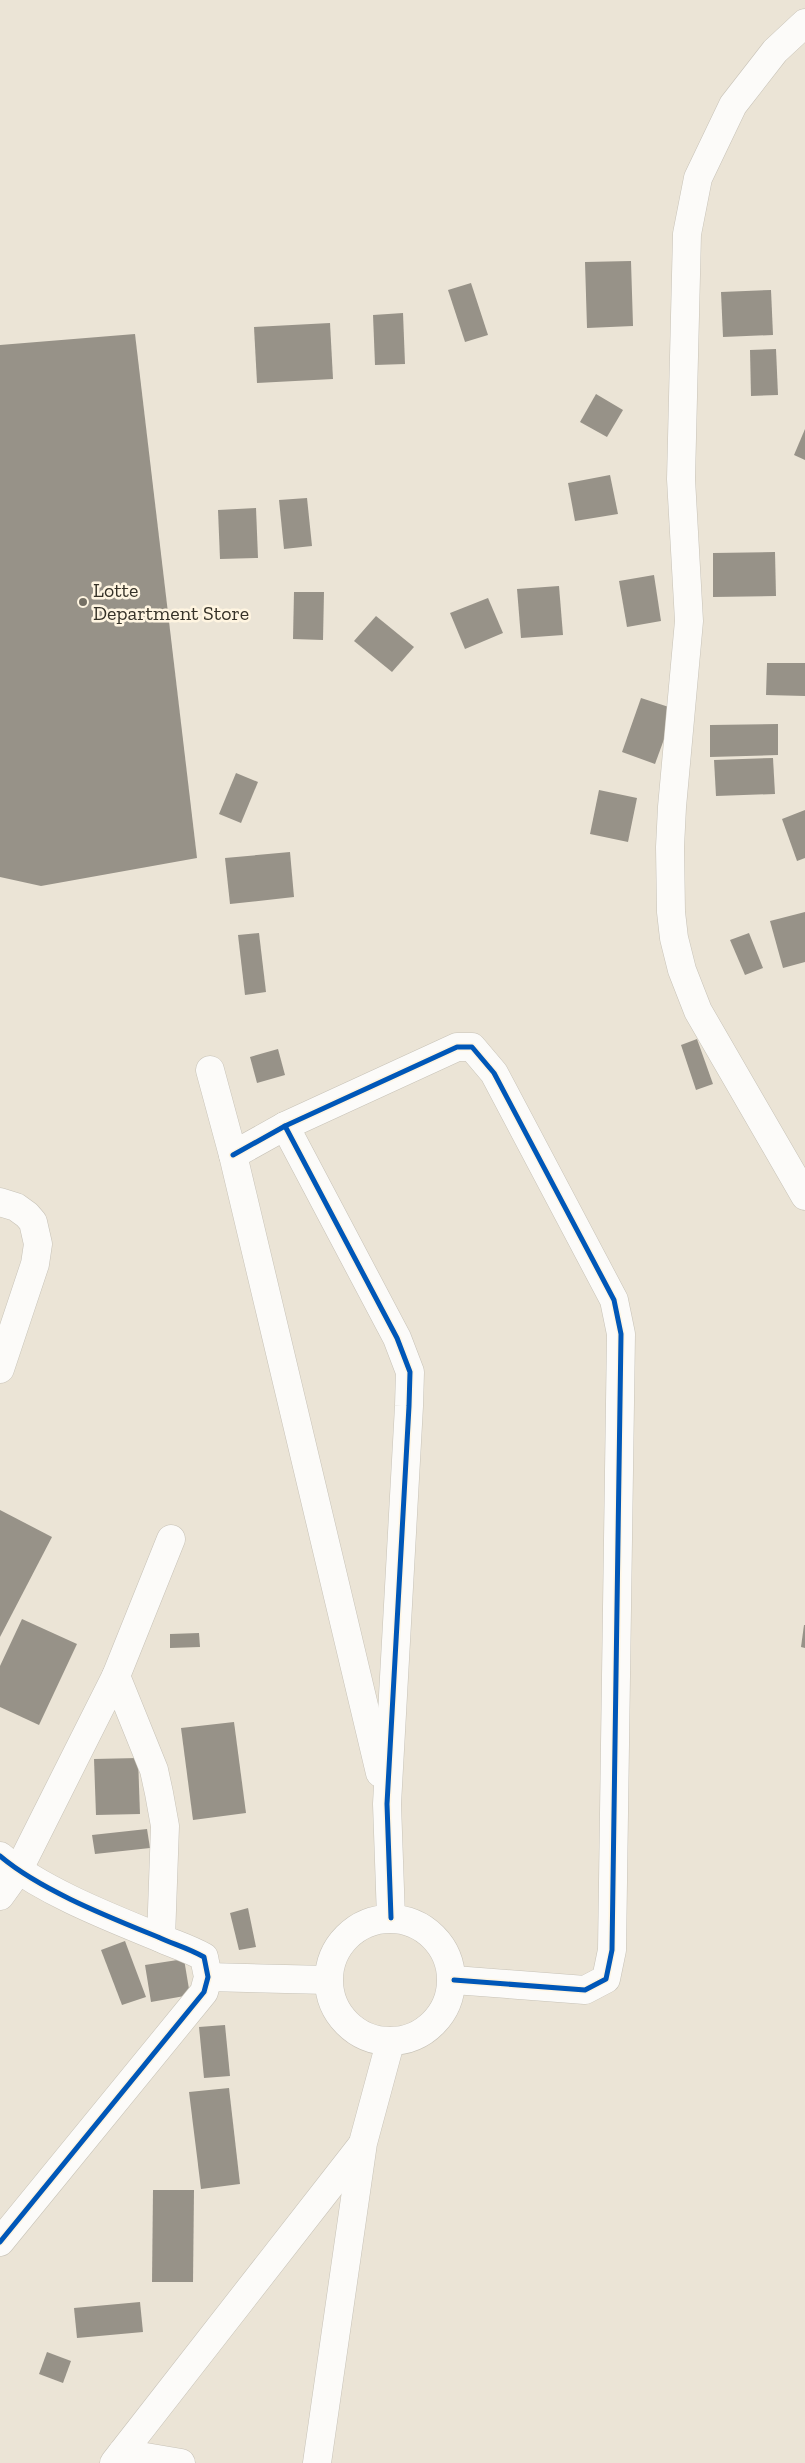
<svg xmlns="http://www.w3.org/2000/svg" width="805" height="2463" viewBox="0 0 805 2463" font-family="'Zilla Slab',serif">
<style>
.building{fill:#979288}
.lines{fill:none;stroke-linecap:round;stroke-linejoin:round}
.street-casing{stroke:#c7c2b7;stroke-width:29}
.secondary-casing{stroke:#c7c2b7;stroke-width:29}
.street{stroke:#fcfbf9;stroke-width:28}
.secondary{stroke:#fcfbf9;stroke-width:28}
.cycleway-casing{stroke:#fff5e1;stroke-width:8}
.cycleway{stroke:#0057b8;stroke-width:5}
.poi-dot{fill:#757065;stroke:#fff5e1;stroke-width:2}
.labels{text-anchor:middle;dominant-baseline:central;stroke-width:5;stroke-linejoin:round;paint-order:stroke}
.poi-label{font-size:20px;fill:#363228;stroke:#fff5e1;text-anchor:start}
</style>
<rect width="100%" height="100%" fill="#ebe4d6"/>
<g class="building">
<polygon points="631,261 633,326 587,328 585,262"/>
<polygon points="471,283 488,335 465,342 448,290"/>
<polygon points="771,290 773,335 723,337 721,292"/>
<polygon points="403,313 405,364 375,365 373,315"/>
<polygon points="330,323 333,379 257,383 254,327"/>
<polygon points="135,334 197,858 41,886 0,877 0,345"/>
<polygon points="776,349 778,395 751,396 750,350"/>
<polygon points="596,394 623,410 607,437 580,422"/>
<polygon points="805,429 805,460 794,455"/>
<polygon points="610,475 618,514 575,521 568,483"/>
<polygon points="307,498 312,546 284,549 279,500"/>
<polygon points="256,508 258,558 220,559 218,510"/>
<polygon points="775,552 776,596 713,597 713,553"/>
<polygon points="654,575 661,621 627,627 619,581"/>
<polygon points="559,586 563,635 521,638 517,589"/>
<polygon points="294,592 324,592 323,640 293,639"/>
<polygon points="488,598 503,633 465,649 450,613"/>
<polygon points="376,616 414,647 392,672 354,641"/>
<polygon points="767,663 805,663 805,696 766,695"/>
<polygon points="641,698 675,709 655,764 622,752"/>
<polygon points="778,724 778,755 710,757 710,725"/>
<polygon points="773,758 775,794 716,796 714,760"/>
<polygon points="236,773 258,782 241,823 219,814"/>
<polygon points="599,790 637,798 628,842 590,834"/>
<polygon points="805,810 805,858 797,861 782,819"/>
<polygon points="290,852 294,897 230,904 225,858"/>
<polygon points="805,912 805,962 783,968 770,921"/>
<polygon points="259,933 266,992 245,995 238,935"/>
<polygon points="749,933 763,968 745,975 730,940"/>
<polygon points="697,1039 713,1084 696,1090 681,1045"/>
<polygon points="278,1049 285,1075 257,1083 250,1057"/>
<polygon points="0,1510 52,1537 0,1637"/>
<polygon points="22,1619 77,1644 39,1725 0,1707 0,1666"/>
<polygon points="804,1625 805,1625 805,1648 801,1647"/>
<polygon points="199,1633 200,1647 170,1648 170,1634"/>
<polygon points="234,1722 246,1813 193,1820 181,1728"/>
<polygon points="138,1758 140,1814 96,1815 94,1759"/>
<polygon points="147,1829 150,1848 95,1854 92,1835"/>
<polygon points="248,1908 256,1947 239,1950 230,1913"/>
<polygon points="125,1941 146,1997 122,2005 101,1950"/>
<polygon points="184,1959 190,1995 151,2002 145,1965"/>
<polygon points="225,2025 230,2076 204,2078 199,2027"/>
<polygon points="229,2088 240,2184 201,2189 189,2092"/>
<polygon points="153,2190 194,2190 193,2282 152,2282"/>
<polygon points="140,2302 143,2332 77,2338 74,2308"/>
<polygon points="47,2352 71,2361 63,2383 39,2374"/>
</g>
<g class="lines">
<g class="street-casing">
<g id="street">
<polyline points="210,1070 233,1155 380,1773"/>
<polyline points="285,1126 397,1338 410,1372 409,1406 387,1804 391,1918"/>
<polyline points="233,1155 285,1126 457,1047 472,1047 494,1073 614,1300 621,1334 612,1950 606,1979 585,1990 454,1980"/>
<polyline points="0,1202 16,1207 27,1215 33,1222 38,1244 35,1264 0,1369"/>
<polyline points="116,1676 171,1539"/>
<path d="M0,1856C40,1890 109,1917 158,1937C173,1944 188,1948 204,1957L208,1977L204,1992L0,2242"/>
<polyline points="0,1896 18,1871 116,1676 154,1770 159,1793 165,1826 161,1938"/>
<circle cx="390" cy="1980" r="61"/>
<polyline points="208,1977 327,1980"/>
<polyline points="122,2453 181,2463"/>
<polyline points="114,2463 362,2145"/>
<polyline points="317,2463 363,2143 390,2043"/>
</g>
</g>
<g class="secondary-casing">
<polyline id="secondary" points="805,23 775,51 733,105 698,178 687,234 681,479 689,621 672,807 670,847 671,912 674,938 682,970 698,1011 805,1196"/>
</g>
<use href="#street" class="street"/>
<use href="#secondary" class="secondary"/>
<g class="cycleway-casing">
<g id="cycleway">
<polyline points="285,1126 397,1338 410,1372 409,1406 387,1804 391,1918"/>
<polyline points="233,1155 285,1126 457,1047 472,1047 494,1073 614,1300 621,1334 612,1950 606,1979 585,1990 454,1980"/>
<path d="M0,1856C40,1890 109,1917 158,1937C173,1944 188,1948 204,1957L208,1977L204,1992L0,2242"/>
</g>
</g>
<use href="#cycleway" class="cycleway"/>
</g>
<circle class="poi-dot" cx="83" cy="602" r="5"/>
<g class="labels">
<g class="poi-label">
<text x="93" y="590">Lotte<tspan x="93" dy="23">Department Store</tspan></text>
</g>
</g>
</svg>
